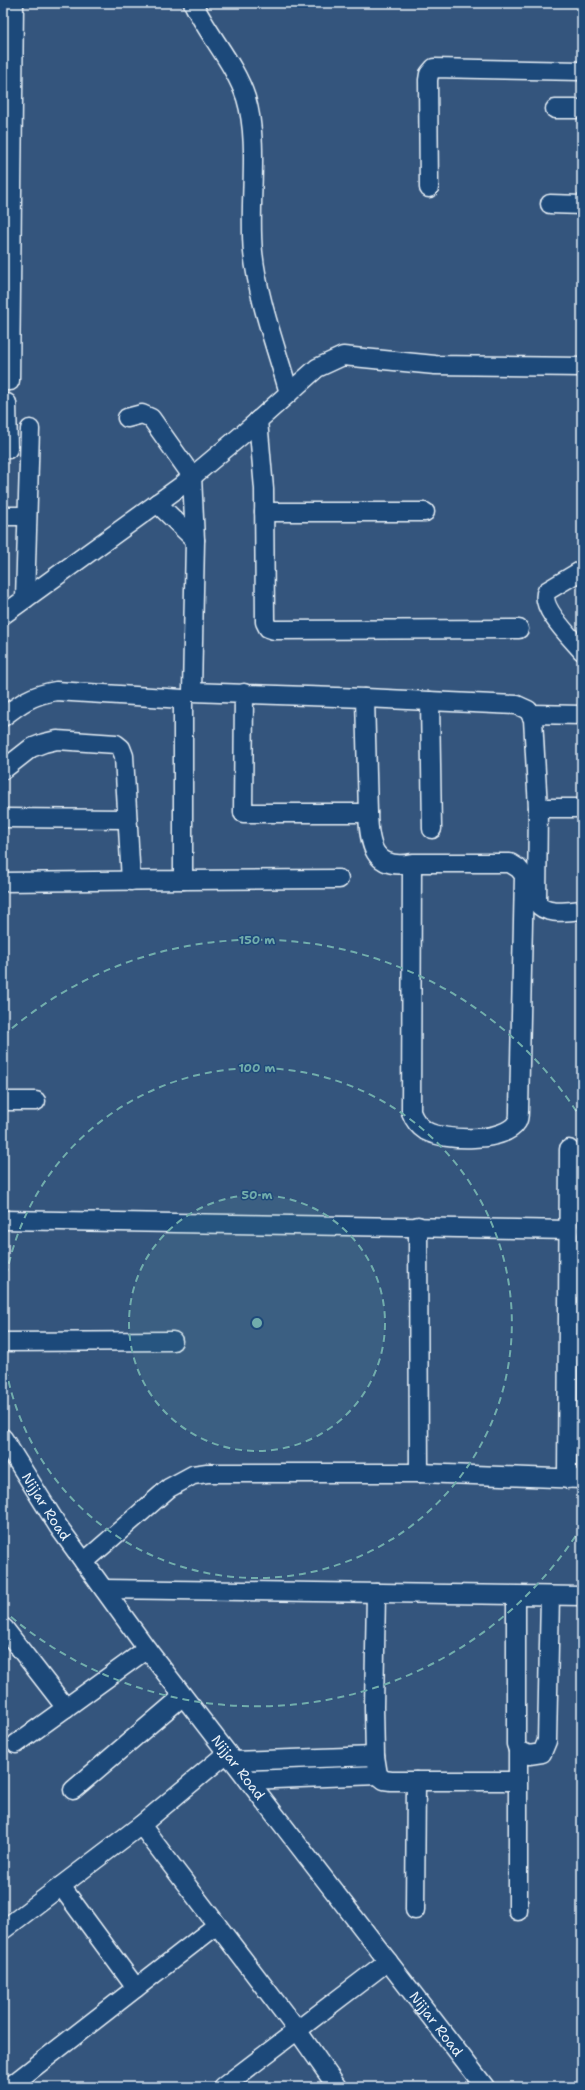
<svg xmlns="http://www.w3.org/2000/svg" width="585" height="2090" viewBox="0 0 585 2090" font-family="'Shantell Sans',sans-serif">
<style>
.lines{fill:none;stroke-linecap:round;stroke-linejoin:round}
.minor-casing{stroke:#e8f1f8;stroke-width:21}
.minor{stroke:#1f4a7a;stroke-width:18}
.ring{fill:none;stroke:#71adac;stroke-width:2;stroke-dasharray:7 5}
.labels{text-anchor:middle;dominant-baseline:central;stroke-width:3;stroke-linejoin:round;paint-order:stroke}
.street-label{font-size:14px;fill:#e8f1f8;stroke:#1f4a7a}
.centre{fill:#71adac;stroke:#1f4a7a;stroke-width:2}
.ring-label{font-size:12px;text-anchor:middle;font-weight:bold;fill:#71adac;stroke:#1f4a7a;stroke-width:3;stroke-linejoin:round;paint-order:stroke}
</style>
<rect width="100%" height="100%" fill="#34557d"/>
<filter id="ink" filterUnits="userSpaceOnUse"><feTurbulence type="fractalNoise" baseFrequency=".025" numOctaves="2"/><feDisplacementMap in="SourceGraphic" scale="8" xChannelSelector="R" yChannelSelector="G"/><feConvolveMatrix kernelMatrix="1 2 1 2 8 2 1 2 1" color-interpolation-filters="sRGB"/></filter>
<g filter="url(#ink)">
<g class="lines">
<g class="minor-casing">
<g id="minor">
<path d="M193,3C208,35 235,64 246,98C260,144 248,204 253,252C258,300 276,347 289,393"/>
<polyline points="555,109 582,109"/>
<polyline points="429,188 428,80 429,74 434,68 582,71"/>
<polyline points="550,204 582,205"/>
<polyline points="3,381 10,381 14,3"/>
<polyline points="3,403 7,403 8,449"/>
<polyline points="127,418 142,414 151,418 192,476 195,540 192,692 365,698 368,813 243,813 244,693"/>
<polyline points="258,420 264,489 265,622 268,628 274,630 519,629"/>
<polyline points="157,503 195,540"/>
<polyline points="264,512 425,512"/>
<polyline points="3,516 27,516"/>
<path d="M582,570L547,591C538,606 572,639 582,651"/>
<polyline points="25,599 30,429"/>
<polyline points="3,615 181,486 243,434 317,368 343,356 435,365 582,367"/>
<path d="M365,698L517,705L528,710L533,719L538,808L537,903C546,916 568,911 582,910"/>
<polyline points="430,701 432,829"/>
<polyline points="531,714 582,715"/>
<path d="M3,717C21,703 32,695 56,691L183,699V880L3,882"/>
<polyline points="3,770 31,748 44,743 57,740 116,744 121,748 124,756 131,881"/>
<polyline points="538,808 582,808"/>
<path d="M368,813C369,844 373,871 412,863H510L518,868L524,875L519,1110C519,1113 519,1119 517,1122C504,1143 445,1141 426,1131C418,1126 414,1120 411,1112L412,863"/>
<polyline points="3,818 127,819"/>
<polyline points="183,880 339,879"/>
<polyline points="3,1101 36,1101"/>
<polyline points="3,1220 569,1230"/>
<polyline points="418,1226 419,1473"/>
<polyline points="3,1342 173,1341"/>
<path id="s1" d="M3,1438L58,1526L147,1649L485,2087"/>
<polyline points="567,1479 569,1149"/>
<polyline points="84,1562 169,1488 193,1475 207,1473 419,1473 582,1479"/>
<polyline points="104,1589 582,1596"/>
<polyline points="376,1593 374,1707 375,1756 378,1775 384,1780 391,1781 517,1781"/>
<polyline points="516,1596 516,1744 518,1750 529,1755 542,1753 547,1741 550,1596"/>
<polyline points="4,1628 66,1708"/>
<polyline points="16,1744 147,1649"/>
<polyline points="518,1750 518,1911"/>
<polyline points="233,1761 375,1756"/>
<polyline points="248,1780 378,1775"/>
<polyline points="73,1790 183,1696"/>
<polyline points="141,1825 297,2030 337,2087"/>
<polyline points="415,1910 416,1781"/>
<polyline points="3,1930 141,1825 227,1753"/>
<polyline points="136,1988 217,1925"/>
<polyline points="9,2087 136,1988 61,1886"/>
<polyline points="223,2087 388,1961"/>
</g>
</g>
<use href="#minor" class="minor"/>
</g>
</g>
<circle cx="257" cy="1323" r="128" fill="#71adac" fill-opacity=".12"/>
<g class="ring">
<circle cx="257" cy="1323" r="128"/>
<path d="M3 1299A255 255 0 1 1 3 1347"/>
<path d="M582 1526A383 383 0 0 1 3 1610M3 1036A383 383 0 0 1 582 1120"/>
</g>
<g class="labels">
<g class="street-label">
<text stroke="none"><textPath href="#s1" startOffset="81">Nijjar Road</textPath></text>
<text stroke="none"><textPath href="#s1" startOffset="405">Nijjar Road</textPath></text>
<text stroke="none"><textPath href="#s1" startOffset="729">Nijjar Road</textPath></text>
</g>
</g>
<circle cx="257" cy="1323" r="6" class="centre"/>
<g class="ring-label">
<text x="257" y="944">150 m</text>
<text x="257" y="1072">100 m</text>
<text x="257" y="1199">50 m</text>
</g>
<rect width="585" height="2090" fill="none" stroke="#1f4a7a" stroke-width="16"/>
<rect x="8" y="8" width="569" height="2074" fill="none" stroke="#e8f1f8" stroke-width="1.5" filter="url(#ink)"/>
</svg>
